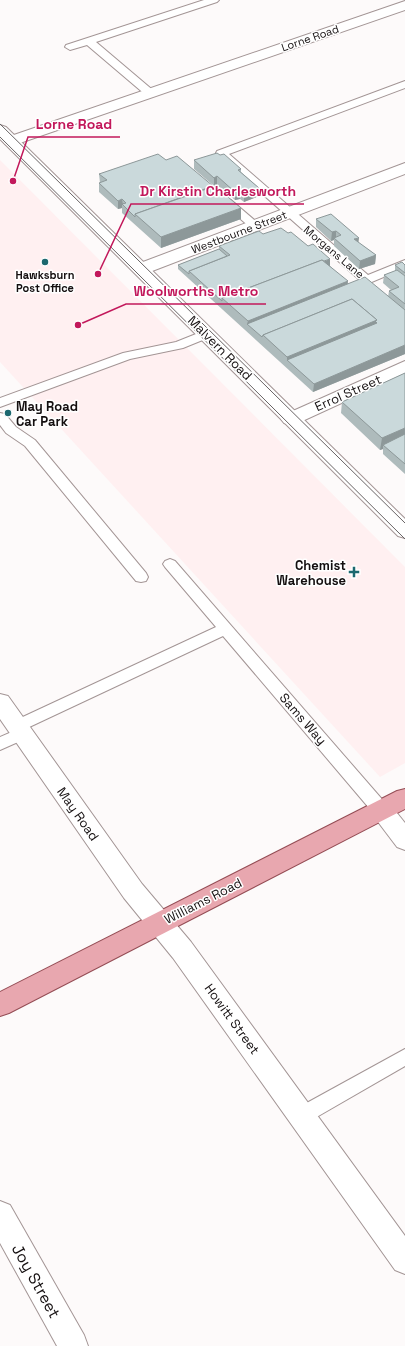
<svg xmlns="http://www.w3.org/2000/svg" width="405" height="1346" viewBox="0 0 405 1346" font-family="'Space Grotesk',sans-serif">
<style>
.built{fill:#fff0f1}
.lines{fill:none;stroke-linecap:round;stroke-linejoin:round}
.service-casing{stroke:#a39595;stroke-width:2}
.minor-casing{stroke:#a39595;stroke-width:2}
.secondary-casing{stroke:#a39595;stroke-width:2}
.primary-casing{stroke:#944c54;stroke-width:2}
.service{fill:#fff;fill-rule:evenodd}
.minor{fill:#fff;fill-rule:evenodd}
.secondary{fill:#fff;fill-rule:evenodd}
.primary{fill:#e8a7af;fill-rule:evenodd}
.tram{stroke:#686364;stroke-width:1}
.wall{fill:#aebbbc}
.shaded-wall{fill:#8d9899}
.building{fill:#cad9db;stroke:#8d9899}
.poi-dot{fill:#1c686f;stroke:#fff;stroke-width:1.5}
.labels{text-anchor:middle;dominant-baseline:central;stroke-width:3;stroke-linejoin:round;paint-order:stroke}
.far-street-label{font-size:11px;fill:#140f10;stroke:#fff}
.far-poi-label{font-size:11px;font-weight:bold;fill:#140f10;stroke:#fff}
.street-label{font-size:13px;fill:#140f10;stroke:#fff}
.poi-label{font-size:13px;font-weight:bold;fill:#140f10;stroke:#fff;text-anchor:start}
.near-street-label{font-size:16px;fill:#140f10;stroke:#fff}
.leader{fill:none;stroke:#c2185b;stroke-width:1.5}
.callout-dot{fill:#c2185b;stroke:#fff;stroke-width:1.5}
.callout-label{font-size:14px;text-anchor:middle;font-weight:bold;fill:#c2185b;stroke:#fff;stroke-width:3;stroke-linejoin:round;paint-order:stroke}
</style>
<rect width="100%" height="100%" fill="#fdfafa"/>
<polygon class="built" points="0,160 405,567 405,763 380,777 0,362"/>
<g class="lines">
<g class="service-casing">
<g id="service">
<polygon points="204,0 219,0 217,2 96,42 155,92 156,94 155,96 147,96 87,45 70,50 65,47 66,45"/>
<polygon points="405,81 405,88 229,154 368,275 405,260 405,268 367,284 363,283 216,153 217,151"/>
<polygon points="227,199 231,200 259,224 261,226 259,228 251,228 223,204 221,202"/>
<polygon points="206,330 210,331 212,334 210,337 183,348 130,359 0,407 0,398 123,353 176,342"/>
<polygon points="0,413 5,414 16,427 35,440 146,573 148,577 146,581 141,582 136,581 25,446 6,433 0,425"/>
<polygon points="170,559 175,561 387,805 389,810 387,815 381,816 375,815 223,636 25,729 27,730 30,734 27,738 0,750 0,737 14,731 12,730 9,726 12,722 216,627 165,567 163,564 165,561"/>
<polygon points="405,1049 405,1066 308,1122 301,1125 294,1122 292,1116 294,1110"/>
</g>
</g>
<g class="minor-casing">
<g id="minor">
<polygon points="405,1 405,10 17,144 11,146 5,144 3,141 5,138"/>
<polygon points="405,163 405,174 147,273 141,274 135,273 132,269 135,265"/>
<polygon points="405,361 405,374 298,423 291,425 284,423 281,419 284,415"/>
<polygon points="0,694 8,696 142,884 191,942 405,1236 405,1274 395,1270 173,958 124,898 0,719"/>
<polygon points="381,801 389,803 405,823 405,850 397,847 369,810 373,803"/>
<polygon points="0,1201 10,1205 84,1335 88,1346 57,1346 0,1243"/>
</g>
</g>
<g class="secondary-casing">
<polygon id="secondary" points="0,125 6,127 405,519 405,538 398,536 0,139"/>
</g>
<g class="primary-casing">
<polygon id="primary" points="405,789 405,809 9,1013 0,1016 0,992 397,791"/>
</g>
<use href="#service" class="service"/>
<use href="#minor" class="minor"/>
<use href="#secondary" class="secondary"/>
<use href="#primary" class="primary"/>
<g class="tram">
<polyline points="0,124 405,523"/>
<polyline points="0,137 405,539"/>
</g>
</g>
<g class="wall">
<polygon points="166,160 241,219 161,248 122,213 122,208 118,209 99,192 99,183 100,183 99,174"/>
<polygon points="194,160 241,169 241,172 259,188 259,196 244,202 240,199 235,200 217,185 214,186 194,169"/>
<polygon points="316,219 359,243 376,255 375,264 359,269 334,246 334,240 331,241 316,227"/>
<polygon points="263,234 330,266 348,284 388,297 389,291 391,290 383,283 384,275 395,271 395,265 405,265 405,354 313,392 178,269 178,265 219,249 219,246"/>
<polygon points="405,373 405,474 383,454 383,449 380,450 341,413 342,402"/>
</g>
<g class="shaded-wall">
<polygon points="217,176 217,185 214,186 214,178"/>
<polygon points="259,188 259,196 244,202 244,193"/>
<polygon points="241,190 240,199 235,200 235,192"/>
<polygon points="122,199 123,205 122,204 122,208 118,209 118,201"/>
<polygon points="241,208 241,219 161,248 161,237"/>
<polygon points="336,231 336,239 334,238 334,240 331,241 332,232"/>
<polygon points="359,238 358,246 354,239"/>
<polygon points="376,255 375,264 359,269 360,261"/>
<polygon points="330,259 330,267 224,300"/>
<polygon points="348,281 347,293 247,324 248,321"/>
<polygon points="377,320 376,331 287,360 287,357"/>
<polygon points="405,345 405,354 313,392 314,384"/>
<polygon points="405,428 405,439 383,445 383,449 380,450 382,438"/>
</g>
<g class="building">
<polygon points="217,153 220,155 224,154 241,169 238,170 259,188 244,193 241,190 235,192 217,176 214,178 194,160"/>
<polygon points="158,154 166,160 177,156 213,186 135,214 135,217 122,204 126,203 122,199 118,201 99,183 107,180 99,174"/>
<polygon points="215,186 241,208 161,237 135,214"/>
<polygon points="331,214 359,238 354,239 376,255 360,261 334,238 341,235 336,231 332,232 316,219"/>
<polygon points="281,228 288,233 291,232 308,246 313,244 330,259 324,261 322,260 222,298 222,301 189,271 230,255 219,246 259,231 263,234"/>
<polygon points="219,249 227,256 189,271 189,274 178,265"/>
<polygon points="322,260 348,281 248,321 222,298"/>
<polygon points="402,262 405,265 405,273 395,265"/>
<polygon points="397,270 405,276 405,304 389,291 399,287 384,275"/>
<polygon points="365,277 405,310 405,345 314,384 287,360 377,323 375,321 377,320 352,299 263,335 262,337 247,324"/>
<polygon points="352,299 377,320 287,357 263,335"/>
<polygon points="405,373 405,428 382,438 342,402"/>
<polygon points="405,434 405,464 383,445"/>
</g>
<g class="poi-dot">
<circle cx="45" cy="262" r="4"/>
<circle cx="8" cy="413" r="4"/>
<path d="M352 566h4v4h4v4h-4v4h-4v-4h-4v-4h4z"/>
</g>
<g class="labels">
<g class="far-street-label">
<text transform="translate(310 38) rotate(-19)">Lorne Road</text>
<text transform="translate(239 232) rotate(-21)">Westbourne Street</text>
<text transform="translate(334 252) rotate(40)">Morgans Lane</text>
</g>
<g class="far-poi-label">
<text x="45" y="275">Hawksburn<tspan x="45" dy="13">Post Office</tspan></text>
</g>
<g class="street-label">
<text transform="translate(220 348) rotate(45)">Malvern Road</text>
<text transform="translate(348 393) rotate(-24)">Errol Street</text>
<text transform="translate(303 719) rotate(49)">Sams Way</text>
<text transform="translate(78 814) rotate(55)">May Road</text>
<text transform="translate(203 901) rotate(-27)">Williams Road</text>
<text transform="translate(232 1019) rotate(54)">Howitt Street</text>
</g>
<g class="poi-label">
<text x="16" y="406">May Road<tspan x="16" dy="15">Car Park</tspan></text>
<text x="346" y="565" text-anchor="end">Chemist<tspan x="346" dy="15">Warehouse</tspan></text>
</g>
<g class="near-street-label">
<text transform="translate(36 1281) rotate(61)">Joy Street</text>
</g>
</g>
<path class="leader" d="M13 181L28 137H120M98 274L131 204H304M78 325L126 304H266"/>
<g class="callout-dot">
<circle cx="13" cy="181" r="4"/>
<circle cx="98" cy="274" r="4"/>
<circle cx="78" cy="325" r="4"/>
</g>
<g class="callout-label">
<text x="74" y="129">Lorne Road</text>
<text x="218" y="196">Dr Kirstin Charlesworth</text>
<text x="196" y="296">Woolworths Metro</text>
</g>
</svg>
